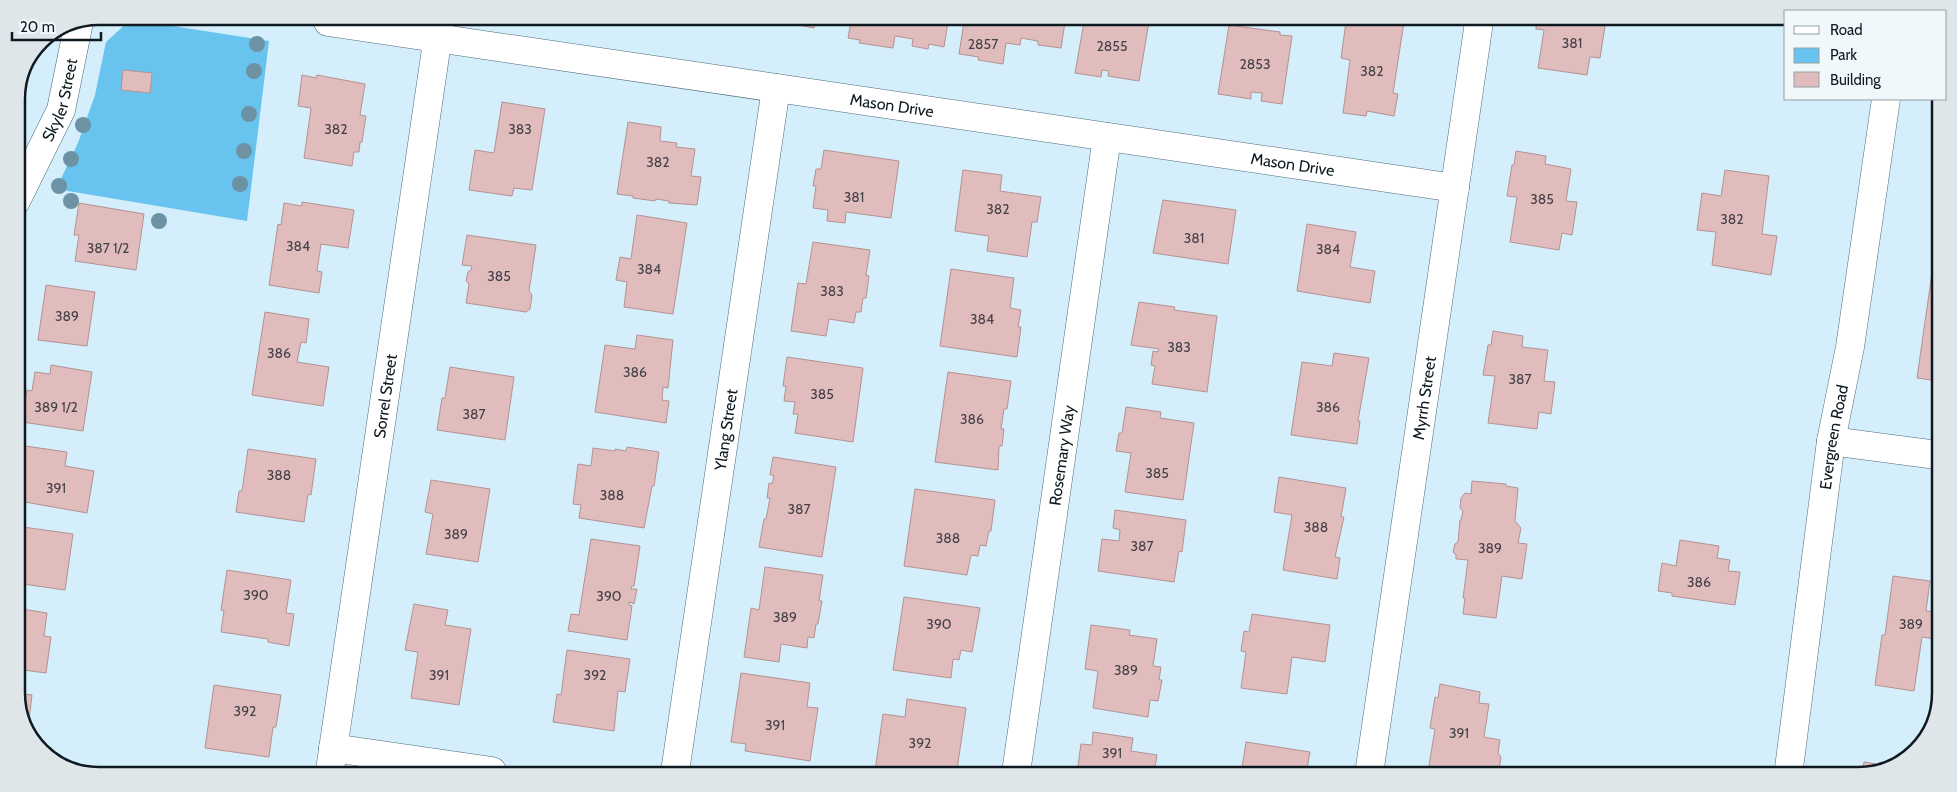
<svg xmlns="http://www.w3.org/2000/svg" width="1957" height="792" viewBox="0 0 1957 792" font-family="Cabin,sans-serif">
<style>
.green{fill:#68c4ee}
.building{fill:#e1bcbd;stroke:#b49292}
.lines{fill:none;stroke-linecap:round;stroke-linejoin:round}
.minor-casing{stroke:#4c6a79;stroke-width:29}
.minor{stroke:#fff;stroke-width:28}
.tree{fill:#6c92a4}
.labels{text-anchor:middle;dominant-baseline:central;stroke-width:4;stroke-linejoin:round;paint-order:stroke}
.number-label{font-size:14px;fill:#434247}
.street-label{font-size:16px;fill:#0e1a20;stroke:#f1f8fb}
.rim{fill:none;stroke:#0e1a20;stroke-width:2.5}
</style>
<rect width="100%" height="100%" fill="#d4eefc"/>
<polygon class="green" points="128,22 147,22 269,41 247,221 56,189 78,143 95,95 106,42"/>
<g class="building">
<polygon points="782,22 815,22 814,28"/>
<polygon points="851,22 948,22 944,47 929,44 928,49 912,46 913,39 895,36 893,48 859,43 860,40 848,38"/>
<polygon points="964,22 1065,22 1061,48 1038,45 1038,41 1021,38 1020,45 1006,43 1003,64 978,60 979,57 959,54"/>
<polygon points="1084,22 1149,22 1139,81 1108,76 1109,71 1102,70 1101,77 1075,73"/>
<polygon points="1346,22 1404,22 1393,93 1398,94 1394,116 1367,111 1366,116 1343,113 1350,60 1341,58"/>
<polygon points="1536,22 1594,22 1594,25 1605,26 1600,58 1590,57 1587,75 1538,68 1544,30 1536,29"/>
<polygon points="1229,25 1280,32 1280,35 1292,36 1282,104 1261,101 1262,93 1251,92 1251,99 1218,94"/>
<polygon points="123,70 152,73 150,93 121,90"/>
<polygon points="302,75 316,78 317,75 365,84 360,115 366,116 362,142 360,142 359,152 354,152 352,166 304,158 311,108 298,106"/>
<polygon points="502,102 545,109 532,190 514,188 512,196 469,190 475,150 494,153"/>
<polygon points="628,122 661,127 660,141 677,143 676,147 695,149 691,176 701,177 697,205 669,203 669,201 656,199 655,201 633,198 633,196 617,194"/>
<polygon points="824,150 899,161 891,218 846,212 845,223 827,221 828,210 813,208 816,186 813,186 816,169 821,169"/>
<polygon points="1516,151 1546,156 1545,164 1571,169 1566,201 1577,202 1572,235 1562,233 1559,250 1510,242 1517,197 1507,196 1512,165 1514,165"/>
<polygon points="963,170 1002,175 1000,191 1041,197 1037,222 1032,222 1027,257 987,251 989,236 955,231"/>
<polygon points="1725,170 1769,176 1762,234 1777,236 1771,275 1712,265 1716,232 1697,230 1702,193 1721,196"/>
<polygon points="1163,200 1236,210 1228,264 1153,253"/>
<polygon points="302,202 354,210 348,248 321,244 317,271 322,272 319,293 269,285 278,224 281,225 284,203 302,206"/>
<polygon points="79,203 144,214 136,270 75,261 79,235 74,235"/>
<polygon points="637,215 687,223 673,314 624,307 627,282 616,280 620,257 631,259"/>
<polygon points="1307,224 1356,232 1350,267 1375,271 1370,303 1297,291"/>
<polygon points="467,235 536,245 529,291 532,295 530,309 526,312 466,303 469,284 466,281 468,272 471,270 472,266 462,265"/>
<polygon points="813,242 870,250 866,275 869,276 866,298 863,298 861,312 856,312 854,323 829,319 826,336 791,331 798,283 806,284"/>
<polygon points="1934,259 1939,260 1938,381 1917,378"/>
<polygon points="951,269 1014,278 1010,308 1021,310 1018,327 1021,327 1017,357 940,346"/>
<polygon points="46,285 95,292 87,346 38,340"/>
<polygon points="1139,302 1175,307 1174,310 1217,316 1207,392 1152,384 1155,366 1151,365 1153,351 1158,352 1159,349 1131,345"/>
<polygon points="265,312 309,319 306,343 301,342 297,362 329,367 323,406 252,395"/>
<polygon points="1493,331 1523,336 1522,347 1548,350 1544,381 1555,382 1551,414 1539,412 1537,429 1488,423 1495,376 1483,375 1488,345 1491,345"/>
<polygon points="637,335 673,340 668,388 663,387 662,400 669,401 666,423 595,412 605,345 635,349"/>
<polygon points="1334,353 1369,358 1358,421 1360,421 1357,444 1291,435 1302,362 1332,366"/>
<polygon points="787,357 863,368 853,442 795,433 798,414 793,414 795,402 784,401 786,386 783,386"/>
<polygon points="51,365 92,372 83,431 22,422 27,390 32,391 35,372 50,374"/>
<polygon points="450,367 514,377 505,440 437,430 442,398 445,398"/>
<polygon points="948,372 1011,381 1007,409 1004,409 1001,429 1004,429 1002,446 999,446 998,470 935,462"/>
<polygon points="1126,407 1161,412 1160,418 1194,423 1183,500 1125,492 1131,453 1116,451 1119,433 1122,433"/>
<polygon points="18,445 67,452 65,466 94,471 87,513 19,501 23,474 16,473"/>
<polygon points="627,447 659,452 654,486 652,486 644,528 579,518 581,505 573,504 578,464 591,466 593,448 615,451 615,449 626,451"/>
<polygon points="248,449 316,459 311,495 308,494 304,522 236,512 239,491 242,491"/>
<polygon points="773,457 836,467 822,557 759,547 764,519 766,519 770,498 767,498 769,483 772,484 774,475 770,475"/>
<polygon points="1279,477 1346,488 1341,517 1344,517 1335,557 1340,558 1337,579 1283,570 1292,515 1274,512"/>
<polygon points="431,480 490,489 478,562 426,554 433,514 425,512"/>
<polygon points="1472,481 1506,484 1506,486 1518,488 1515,521 1521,528 1518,543 1527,544 1522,579 1502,576 1496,618 1463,614 1465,598 1463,598 1468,560 1456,559 1456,555 1453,552 1455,544 1458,542 1460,520 1461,520 1463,511 1460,508 1461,498 1465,493 1471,494"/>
<polygon points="915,489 995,500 991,531 989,531 986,546 980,545 978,556 971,555 967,575 904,566"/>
<polygon points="1115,510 1186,520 1182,552 1179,551 1174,582 1098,571 1102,539 1119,541 1120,530 1113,528"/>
<polygon points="16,526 73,534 65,590 16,583"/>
<polygon points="591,539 640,546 634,586 632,586 631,589 637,589 634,604 629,602 629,605 632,606 627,640 568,631 571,614 579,615"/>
<polygon points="1680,540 1719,546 1717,558 1730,560 1728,571 1740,572 1735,605 1672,596 1672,593 1658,591 1662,563 1676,566"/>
<polygon points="765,567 823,575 819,601 822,601 818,624 816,624 814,638 808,637 807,648 781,644 779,662 744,657 751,608 759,610"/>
<polygon points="227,570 291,580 286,613 294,614 289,646 268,642 268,639 221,632 224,611 221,610"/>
<polygon points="1893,576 1930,581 1926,611 1936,612 1935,639 1922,637 1914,691 1875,685 1882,635 1885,635"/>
<polygon points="904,597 980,608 972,652 961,650 959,660 953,659 951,678 893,670"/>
<polygon points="414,604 448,610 445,625 471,629 459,705 411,698 418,652 405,650"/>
<polygon points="16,608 47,613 44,636 51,637 46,673 16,669"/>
<polygon points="1252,614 1330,625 1325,662 1292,657 1287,694 1241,688 1246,652 1241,651 1244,631 1249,632"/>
<polygon points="1091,625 1130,630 1129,635 1157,639 1153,666 1161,667 1159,680 1162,680 1158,701 1150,700 1148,717 1093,708 1098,671 1085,669"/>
<polygon points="567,650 630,659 625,692 618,691 614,731 553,722 557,694 561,695"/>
<polygon points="741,673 810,683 807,707 818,708 810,761 745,751 746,744 731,742"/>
<polygon points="1440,684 1480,692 1479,703 1489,704 1484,737 1500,740 1498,753 1501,757 1499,771 1494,774 1446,774 1428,772 1435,729 1430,728 1435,697 1438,698"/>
<polygon points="214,685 281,695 276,727 273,727 269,757 205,748"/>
<polygon points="16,693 32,695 28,728 16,699"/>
<polygon points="907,699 966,708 957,770 950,769 950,773 875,771 883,714 905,717"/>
<polygon points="1093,732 1133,738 1131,751 1157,755 1154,773 1077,773 1081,744 1092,745"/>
<polygon points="1246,742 1310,752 1306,774 1241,774"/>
<polygon points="1864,762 1891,766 1862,774"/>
</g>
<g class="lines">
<g class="minor-casing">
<g id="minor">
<path id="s1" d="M328,22L1455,188"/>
<path id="s2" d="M16,201L61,110L79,22"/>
<polyline points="1831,441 1937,455"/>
<polyline points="333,748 492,771"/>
<path id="s3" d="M330,770L440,22"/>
<path id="s4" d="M675,772L776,88"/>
<path id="s5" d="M1016,773L1107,137"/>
<path id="s6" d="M1369,774L1479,22"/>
<path id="s7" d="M1788,776L1831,441L1850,347L1886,99"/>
</g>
</g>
<use href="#minor" class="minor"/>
</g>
<g class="tree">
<circle cx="257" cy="44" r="8"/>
<circle cx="254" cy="71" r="8"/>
<circle cx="249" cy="114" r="8"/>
<circle cx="83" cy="125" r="8"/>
<circle cx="244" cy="151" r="8"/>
<circle cx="71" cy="159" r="8"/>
<circle cx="240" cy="184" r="8"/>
<circle cx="59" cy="186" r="8"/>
<circle cx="71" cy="201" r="8"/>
<circle cx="159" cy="221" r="8"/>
</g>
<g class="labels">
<g class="number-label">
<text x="1572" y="43">381</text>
<text x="983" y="44">2857</text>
<text x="1112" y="46">2855</text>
<text x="1255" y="64">2853</text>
<text x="1372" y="71">382</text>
<text x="336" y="129">382</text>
<text x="520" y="129">383</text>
<text x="658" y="162">382</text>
<text x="854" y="197">381</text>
<text x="1542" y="199">385</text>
<text x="998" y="209">382</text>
<text x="1732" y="219">382</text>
<text x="1194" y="238">381</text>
<text x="298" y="246">384</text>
<text x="108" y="248">387 1/2</text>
<text x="1328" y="249">384</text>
<text x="649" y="269">384</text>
<text x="499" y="276">385</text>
<text x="832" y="291">383</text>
<text x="67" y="316">389</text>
<text x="982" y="319">384</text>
<text x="1179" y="347">383</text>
<text x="279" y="353">386</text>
<text x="635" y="372">386</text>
<text x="1520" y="379">387</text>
<text x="822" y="394">385</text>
<text x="56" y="407">389 1/2</text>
<text x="1328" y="407">386</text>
<text x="474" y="414">387</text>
<text x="972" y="419">386</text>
<text x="1157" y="473">385</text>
<text x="279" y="475">388</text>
<text x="56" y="488">391</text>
<text x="612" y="495">388</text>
<text x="799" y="509">387</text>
<text x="1316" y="527">388</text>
<text x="456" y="534">389</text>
<text x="948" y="538">388</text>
<text x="1142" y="546">387</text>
<text x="1490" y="548">389</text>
<text x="1699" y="582">386</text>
<text x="256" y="595">390</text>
<text x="609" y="596">390</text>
<text x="785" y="617">389</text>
<text x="939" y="624">390</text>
<text x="1911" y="624">389</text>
<text x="1126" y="670">389</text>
<text x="439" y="675">391</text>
<text x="595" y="675">392</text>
<text x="245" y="711">392</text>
<text x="775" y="725">391</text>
<text x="1459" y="733">391</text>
<text x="920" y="743">392</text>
<text x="1112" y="753">391</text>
</g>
<g class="street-label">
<text stroke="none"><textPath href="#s2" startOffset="111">Skyler Street</textPath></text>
<text stroke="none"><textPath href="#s1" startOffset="570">Mason Drive</textPath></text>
<text stroke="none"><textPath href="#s1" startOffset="975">Mason Drive</textPath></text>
<text stroke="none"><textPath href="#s3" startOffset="378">Sorrel Street</textPath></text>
<text stroke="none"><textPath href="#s6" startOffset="380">Myrrh Street</textPath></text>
<text stroke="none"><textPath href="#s4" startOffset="346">Ylang Street</textPath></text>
<text stroke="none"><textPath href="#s7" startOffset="342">Evergreen Road</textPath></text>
<text stroke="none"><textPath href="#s5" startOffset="321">Rosemary Way</textPath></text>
</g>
</g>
<path d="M0 0H1957V792H0ZM99 25H1858A74 74 0 0 1 1932 99V693A74 74 0 0 1 1858 767H99A74 74 0 0 1 25 693V99A74 74 0 0 1 99 25Z" fill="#dfe6e9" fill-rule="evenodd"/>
<path class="rim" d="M99 25H1858A74 74 0 0 1 1932 99V693A74 74 0 0 1 1858 767H99A74 74 0 0 1 25 693V99A74 74 0 0 1 99 25Z"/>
<rect x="1784" y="10" width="162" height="90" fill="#f1f8fb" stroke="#969fa3"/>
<rect x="1794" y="26" width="25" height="8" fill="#ffffff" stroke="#969fa3"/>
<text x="1830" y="35" font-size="15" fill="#0e1a20">Road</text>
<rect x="1794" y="48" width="25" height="15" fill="#68c4ee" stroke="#969fa3"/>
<text x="1830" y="60" font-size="15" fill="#0e1a20">Park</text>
<rect x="1794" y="72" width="25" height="15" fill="#e1bcbd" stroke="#969fa3"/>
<text x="1830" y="85" font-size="15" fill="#0e1a20">Building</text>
<path d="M12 32v8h89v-8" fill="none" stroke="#0e1a20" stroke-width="2.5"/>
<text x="20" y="32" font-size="15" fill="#0e1a20" stroke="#f1f8fb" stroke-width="4" paint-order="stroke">20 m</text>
</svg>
